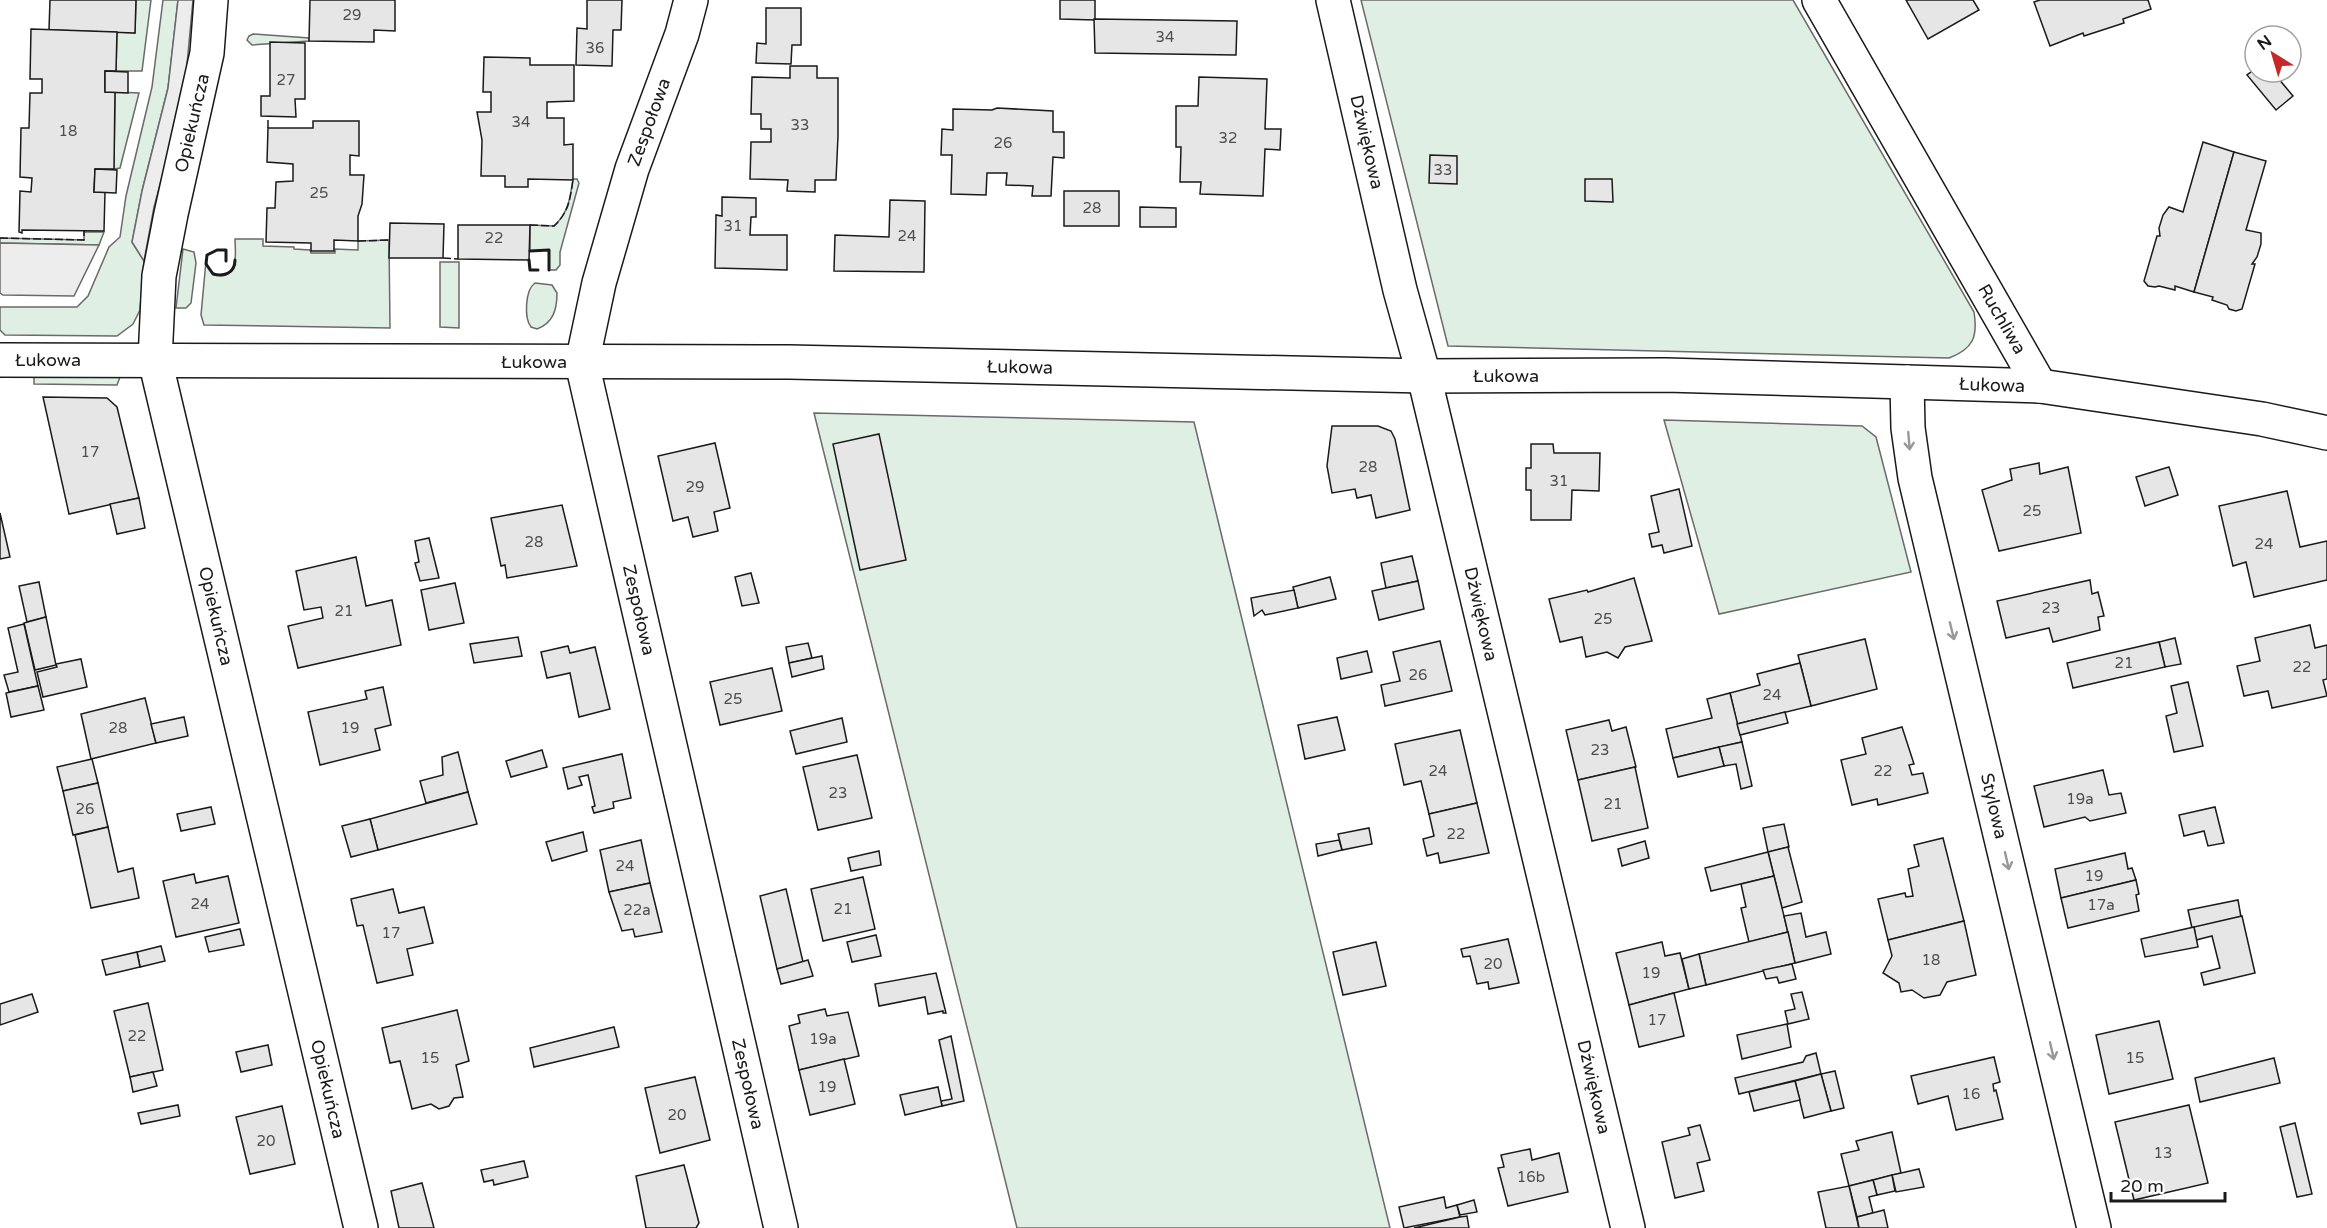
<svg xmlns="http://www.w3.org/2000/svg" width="2327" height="1228" viewBox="0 0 2327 1228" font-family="'Varela Round',sans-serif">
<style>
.green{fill:#e0efe3;stroke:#6a6a6a;stroke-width:1.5}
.parking{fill:#ededed;stroke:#6a6a6a;stroke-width:1.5}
.building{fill:#e6e6e6;stroke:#1a1a1a;stroke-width:1.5}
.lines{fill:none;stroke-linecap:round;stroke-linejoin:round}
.street-casing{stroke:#1a1a1a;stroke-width:36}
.street{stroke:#fff;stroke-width:33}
.fence{stroke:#1a1a1a;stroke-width:1.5;stroke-dasharray:8 3;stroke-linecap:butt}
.wall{stroke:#1a1a1a;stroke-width:3}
.oneway{stroke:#989898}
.labels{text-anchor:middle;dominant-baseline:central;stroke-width:4.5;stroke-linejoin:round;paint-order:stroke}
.number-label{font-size:15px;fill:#4d4d4d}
.street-label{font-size:18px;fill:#1a1a1a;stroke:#fff}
</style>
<rect width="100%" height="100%" fill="#fff"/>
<g class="green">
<polygon points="136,0 151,0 142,71 116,71 117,32 135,33"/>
<polygon points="163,0 178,0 168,88 142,191 132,242 144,261 140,310 133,324 117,336 5,335 0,330 0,307 77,307 88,296 109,247 120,237 126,196 152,87"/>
<path d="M1361,0H1793L1974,312C1978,337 1973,349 1949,358L1448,346Z"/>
<polygon points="253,34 309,38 309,41 252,45 247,40 249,36"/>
<polygon points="115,92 139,93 120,168 114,169"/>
<path d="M573,179H577L579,183L560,252V265L556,270H549V250L530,251V225L554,226C569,212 570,198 573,179Z"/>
<polygon points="84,232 104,232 99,245 0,243 0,238 84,240"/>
<path d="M235,239H263V246L294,247V249L310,250L311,253H335V249L358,250V241L389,240L390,328L204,325L201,315L206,261C208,275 226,282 233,268C237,260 235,247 235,239Z"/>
<polygon points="183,249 194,252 196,263 191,303 186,308 176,308"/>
<polygon points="440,262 459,262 459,328 440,327"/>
<path d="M535,283L552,285L557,293C557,310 553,323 537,329L531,327C524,318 525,290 535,283Z"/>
<polygon points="34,376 120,377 117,385 34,384"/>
<polygon points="814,413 1194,422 1390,1228 1017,1228"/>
<polygon points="1664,420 1862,426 1876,437 1911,572 1719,614"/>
</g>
<g class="parking">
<polygon points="178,0 193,0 186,75 173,137 154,207 144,261 132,242 142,191 168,88"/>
<polygon points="0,243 99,245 74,296 3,295 0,293"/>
</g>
<g class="building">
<polygon points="50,0 136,0 135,33 49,30"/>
<polygon points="310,0 395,0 395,31 374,30 374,42 309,41"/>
<polygon points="587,0 622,0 621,30 613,30 612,66 576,65 577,28 587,29"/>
<polygon points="1060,0 1095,0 1095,20 1060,19"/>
<polygon points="1906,0 1973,0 1979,10 1928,39"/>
<polygon points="2040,0 2148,0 2151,9 2123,19 2124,23 2084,36 2083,33 2050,46 2034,2"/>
<polygon points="766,8 801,8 801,45 792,45 791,64 756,63 757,43 766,44"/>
<polygon points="1094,19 1237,21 1236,55 1095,53"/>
<polygon points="31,29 117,32 116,71 105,71 105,92 115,92 114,169 95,169 94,192 105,192 104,231 22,230 22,233 19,232 20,191 31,192 32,178 20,177 21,128 29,128 30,93 42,93 42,79 30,79"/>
<polygon points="270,42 305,43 305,99 295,99 296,117 261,116 261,96 270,96"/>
<polygon points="484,57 530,58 530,65 574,65 574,101 547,102 547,118 564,118 564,145 573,144 573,180 528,179 528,187 505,187 505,176 481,176 482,140 477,112 491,112 491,92 483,92"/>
<polygon points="790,66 817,66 817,78 838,78 838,136 836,180 815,180 815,192 787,191 788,180 750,179 751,142 771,142 771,129 761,129 761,114 751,114 752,77 790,78"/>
<polygon points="2255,69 2255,72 2273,72 2293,96 2276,110 2247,75"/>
<polygon points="105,71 128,72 128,93 105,92"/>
<polygon points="1199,77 1267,79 1265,129 1281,129 1280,150 1265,149 1263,196 1200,194 1201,182 1180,182 1181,147 1176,147 1176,106 1198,106"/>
<polygon points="997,108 1053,111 1053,132 1064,132 1064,158 1053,157 1051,196 1032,196 1033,186 1006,185 1007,173 987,173 986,195 951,194 952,155 941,155 942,129 953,130 953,109 992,110"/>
<polygon points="313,121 359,121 359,156 350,155 350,175 364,175 362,204 358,216 358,241 334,240 334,251 311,251 311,243 266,242 267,208 275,208 276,182 293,181 293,164 267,162 268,128 313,128"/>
<polygon points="2203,142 2234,152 2194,292 2175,286 2175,290 2159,286 2155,287 2148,286 2144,281 2157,236 2160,236 2159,228 2163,215 2169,207 2183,212"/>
<polygon points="2234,152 2266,161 2246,230 2261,233 2261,244 2257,257 2252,264 2255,264 2242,309 2236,311 2229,309 2227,305 2212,300 2213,297 2194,292"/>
<polygon points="1430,155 1457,156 1457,184 1429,183"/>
<polygon points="95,169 117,170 116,193 94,192"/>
<polygon points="1585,179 1612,179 1613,202 1585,201"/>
<rect x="1064" y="191" width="55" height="35"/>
<polygon points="722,197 756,198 756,217 751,217 750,235 787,235 787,270 715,268 716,215 722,216"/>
<polygon points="890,200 925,201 924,272 834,271 835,235 889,237"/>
<polygon points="1140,207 1176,208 1176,227 1140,227"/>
<polygon points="390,223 444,224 443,258 389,258"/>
<polygon points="458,225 530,225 529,260 458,259"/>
<polygon points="43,397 107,398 117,407 139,498 69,514"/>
<polygon points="1332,426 1378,426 1391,431 1395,439 1410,510 1376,518 1371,495 1357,498 1355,489 1332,493 1327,466"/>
<polygon points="879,434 906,560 860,570 833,444"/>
<polygon points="715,443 730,508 714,512 718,531 693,537 688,517 673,521 658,456"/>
<polygon points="1531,444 1553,444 1554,453 1600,453 1599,491 1572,490 1571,520 1531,520 1531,490 1526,490 1526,468 1531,468"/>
<polygon points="2039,463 2040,474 2068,467 2081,533 1999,551 1982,490 2012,480 2010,469"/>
<polygon points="2169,467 2178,495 2145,506 2136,477"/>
<polygon points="1679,489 1692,546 1664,553 1662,545 1652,547 1649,534 1659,532 1651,496"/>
<polygon points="2287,491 2300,547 2327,541 2327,580 2254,597 2246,562 2233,566 2219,506"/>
<polygon points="139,498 145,528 117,534 110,504"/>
<polygon points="562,505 577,566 507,578 505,565 501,566 491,518"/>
<polygon points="0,513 10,557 0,559"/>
<polygon points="429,538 439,578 420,581 415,563 419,562 415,541"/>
<polygon points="1412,556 1418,581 1386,588 1381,563"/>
<polygon points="356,557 366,606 392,600 401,645 298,668 288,626 323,618 321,607 304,610 296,571"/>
<polygon points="751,573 759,603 742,606 735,577"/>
<polygon points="1330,577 1336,599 1298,608 1293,587"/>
<polygon points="1634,578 1652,641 1625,647 1618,658 1607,652 1586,657 1582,637 1560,642 1549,599 1587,590 1588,592"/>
<polygon points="2090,580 2092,594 2098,592 2104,616 2098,617 2100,630 2053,642 2049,628 2006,638 1997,601"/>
<polygon points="1418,581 1424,609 1379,620 1372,591"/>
<polygon points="39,582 46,617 27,622 19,586"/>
<polygon points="455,583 464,623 429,630 421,590"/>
<polygon points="1294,590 1298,608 1265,615 1262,610 1254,616 1251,598"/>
<polygon points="46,617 56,665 35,670 24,623"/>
<polygon points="24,624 38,686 9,692 4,675 18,672 8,628"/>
<polygon points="2310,625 2315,648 2327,645 2327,679 2323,680 2327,696 2272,708 2268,691 2244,696 2237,666 2260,661 2255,638"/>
<polygon points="518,637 522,656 474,663 470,644"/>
<polygon points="2175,638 2181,664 2165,667 2159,642"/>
<polygon points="1865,639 1877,689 1811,706 1798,655"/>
<polygon points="1440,641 1452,691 1385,706 1381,685 1400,681 1393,652"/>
<polygon points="2159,642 2165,667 2073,688 2067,663"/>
<polygon points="808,643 812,658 789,663 786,647"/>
<polygon points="568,646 570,653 595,647 610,709 579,717 570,673 547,678 541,652"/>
<polygon points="1367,651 1372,672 1341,679 1337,658"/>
<polygon points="822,656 824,669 792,677 789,663"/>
<polygon points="81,659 87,687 43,697 37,672 57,667 56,664"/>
<polygon points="1800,663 1811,706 1737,724 1730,693 1760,685 1757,674"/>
<polygon points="772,668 782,711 720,725 710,682"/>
<polygon points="2188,682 2203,746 2174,752 2166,716 2177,713 2171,686"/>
<polygon points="38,686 44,710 11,717 6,693"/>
<polygon points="383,687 391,725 375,729 380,750 320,765 308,712 367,699 365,691"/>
<polygon points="1730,693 1742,742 1673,758 1666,729 1712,718 1707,699"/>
<polygon points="145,698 156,743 91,759 81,714"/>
<polygon points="1785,712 1788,723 1740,735 1737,724"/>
<polygon points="184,717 188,736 156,743 151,724"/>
<polygon points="1337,717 1345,750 1305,759 1298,725"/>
<polygon points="842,718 847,742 796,754 790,731"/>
<polygon points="1609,720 1612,731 1626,727 1636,767 1578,780 1566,730"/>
<polygon points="1902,727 1914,764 1909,765 1912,775 1923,773 1928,793 1878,805 1877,799 1852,805 1841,760 1866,754 1862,738"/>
<polygon points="1460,730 1477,803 1429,814 1421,781 1404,785 1395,744"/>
<polygon points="1742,742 1752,786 1741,789 1736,764 1724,766 1719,747"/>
<polygon points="1719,747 1724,766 1678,777 1673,758"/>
<polygon points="542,750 547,767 511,777 506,761"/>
<polygon points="458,752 468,792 426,803 420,781 443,775 442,757"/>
<polygon points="622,754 631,798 613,802 614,808 594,813 592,807 595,806 588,775 579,777 582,785 568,789 563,768"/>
<polygon points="857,755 872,818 818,830 803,767"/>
<polygon points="92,759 98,783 63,791 57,767"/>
<polygon points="1635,767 1648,828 1592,841 1578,780"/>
<polygon points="2103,770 2109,795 2121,793 2126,813 2090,821 2085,817 2044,827 2034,786"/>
<polygon points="98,783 108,827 73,835 63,791"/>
<polygon points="468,792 477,824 378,850 370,819"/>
<polygon points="1477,803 1489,853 1440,863 1438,853 1427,856 1423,839 1434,836 1429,814"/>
<polygon points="211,807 215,824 181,831 177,814"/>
<polygon points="2215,807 2224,843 2208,846 2204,831 2184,836 2179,815"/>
<polygon points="370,819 378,850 351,857 342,826"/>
<polygon points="1784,824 1789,847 1768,852 1763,828"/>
<polygon points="108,827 118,872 133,868 139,898 91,908 75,835"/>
<polygon points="1369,828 1372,844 1342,850 1338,834"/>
<polygon points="583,832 587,851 552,861 546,842"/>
<polygon points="1943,838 1964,921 1888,940 1878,899 1905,893 1906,897 1913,896 1908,869 1919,866 1914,845"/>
<polygon points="641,840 650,883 609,892 600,850"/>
<polygon points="1339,840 1342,850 1318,856 1316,844"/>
<polygon points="1645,841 1649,858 1622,866 1618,849"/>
<polygon points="1788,847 1802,902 1782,908 1768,852"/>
<polygon points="879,851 881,865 851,871 848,858"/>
<polygon points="1768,852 1774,876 1711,891 1705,868"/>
<polygon points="2125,853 2128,869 2132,868 2136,880 2061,898 2055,869"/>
<polygon points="194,874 196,883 228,876 239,923 176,937 163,881"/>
<polygon points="1774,876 1788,932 1749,942 1741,908 1746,907 1741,884"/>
<polygon points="863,877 875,929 823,941 811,889"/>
<polygon points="2136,880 2139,894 2136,895 2139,911 2068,928 2061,898"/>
<polygon points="650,883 662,932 635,937 633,929 622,931 609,892"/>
<polygon points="393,889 399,913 424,907 433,943 407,949 413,975 377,983 363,925 357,926 351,899"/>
<polygon points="786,889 803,962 777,969 760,896"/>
<polygon points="2238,900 2241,917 2192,928 2188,910"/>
<polygon points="1801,913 1806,937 1826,932 1831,954 1795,963 1784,916"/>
<polygon points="2242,916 2255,973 2204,985 2201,973 2220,968 2212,936 2196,940 2194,927"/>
<polygon points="1964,921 1976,975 1947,982 1940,995 1924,998 1912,990 1901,992 1899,983 1883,973 1892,956 1888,940"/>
<polygon points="2194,927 2198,947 2145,957 2141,939"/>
<polygon points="240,929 244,945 209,952 205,937"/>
<polygon points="1788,932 1795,963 1706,985 1699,954"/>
<polygon points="876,935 881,956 852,962 847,942"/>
<polygon points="1508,939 1519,983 1489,989 1488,982 1477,984 1470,956 1463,957 1461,949"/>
<polygon points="1376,942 1386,986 1343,995 1333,952"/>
<polygon points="1662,942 1665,956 1680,953 1689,989 1629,1005 1616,953"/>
<polygon points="161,946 165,961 140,967 137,952"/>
<polygon points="137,952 140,967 106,975 102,960"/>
<polygon points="1699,954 1706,985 1689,989 1682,959"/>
<polygon points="808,960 813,976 781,984 777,969"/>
<polygon points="1792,964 1796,979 1779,983 1777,977 1766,979 1763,970"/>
<polygon points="936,973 946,1013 943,1013 943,1011 928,1014 925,997 879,1006 875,984"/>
<polygon points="1802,992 1809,1019 1788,1024 1785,1011 1795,1009 1791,994"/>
<polygon points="1674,993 1684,1036 1639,1047 1629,1005"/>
<polygon points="32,994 38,1012 0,1025 0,1004"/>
<polygon points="148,1003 163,1070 130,1077 114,1011"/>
<polygon points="825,1009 827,1016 848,1012 859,1056 799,1070 789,1026 800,1023 798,1015"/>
<polygon points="457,1010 469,1061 456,1065 463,1097 454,1098 449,1106 439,1109 431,1104 412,1109 400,1061 390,1063 382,1028"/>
<polygon points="2159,1021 2173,1079 2109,1094 2096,1035"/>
<polygon points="1787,1024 1791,1047 1742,1059 1737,1035"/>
<polygon points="614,1027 619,1047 534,1067 530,1048"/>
<polygon points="951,1036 964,1101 942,1106 941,1101 952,1099 939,1040"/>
<polygon points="268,1045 272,1065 241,1072 236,1052"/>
<polygon points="1816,1053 1821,1074 1739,1094 1735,1078 1803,1062 1806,1056"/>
<polygon points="1994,1057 2000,1082 1993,1084 1994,1091 1996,1090 2003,1119 1956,1130 1948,1096 1918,1104 1911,1076"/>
<polygon points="2274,1058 2280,1083 2200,1102 2195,1078"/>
<polygon points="844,1059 855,1104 810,1115 799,1070"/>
<polygon points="1835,1071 1844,1108 1831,1111 1821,1074"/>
<polygon points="153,1072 157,1086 133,1092 130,1077"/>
<polygon points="1821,1074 1831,1111 1804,1118 1795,1081"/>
<polygon points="695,1077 710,1140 660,1153 645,1088"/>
<polygon points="1795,1081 1800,1100 1754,1111 1749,1092"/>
<polygon points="938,1087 942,1106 905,1115 900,1095"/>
<polygon points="178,1105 180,1116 141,1124 138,1113"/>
<polygon points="2189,1105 2208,1183 2134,1200 2115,1122"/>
<polygon points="282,1106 295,1164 250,1174 236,1117"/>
<polygon points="2295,1123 2312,1194 2297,1197 2280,1127"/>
<polygon points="1700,1125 1710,1160 1697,1163 1704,1191 1675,1198 1662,1142 1690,1135 1688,1128"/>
<polygon points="1892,1132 1901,1173 1849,1186 1841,1154 1859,1150 1856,1141"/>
<polygon points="1530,1149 1532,1160 1559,1153 1568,1192 1508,1206 1498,1168 1504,1167 1501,1155"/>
<polygon points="524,1161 528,1177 494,1185 493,1180 484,1182 481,1170"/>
<polygon points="684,1165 699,1223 696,1228 646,1228 636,1176"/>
<polygon points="1919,1169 1924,1187 1896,1192 1892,1175"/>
<polygon points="1892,1175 1895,1191 1877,1195 1873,1180"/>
<polygon points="1873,1180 1877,1195 1869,1197 1873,1213 1857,1217 1849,1186"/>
<polygon points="422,1183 434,1228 399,1228 391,1191"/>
<polygon points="1849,1186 1859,1228 1826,1228 1818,1192"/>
<polygon points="1444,1197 1446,1208 1457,1205 1460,1217 1404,1228 1399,1207"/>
<polygon points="1474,1200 1477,1212 1460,1215 1457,1205"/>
<polygon points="1884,1210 1888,1228 1859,1228 1857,1217"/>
<polygon points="1467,1216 1469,1228 1414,1228 1460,1217"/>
</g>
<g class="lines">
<g class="street-casing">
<g id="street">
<polyline points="211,0 207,53 171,214 159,276 155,360 361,1228"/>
<polyline points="691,0 682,34 632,169 599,283 582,363 781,1228"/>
<polyline points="1333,0 1400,290 1424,376 1628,1228"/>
<polyline points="1819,0 2040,386"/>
<polyline points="0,360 789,362 1424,376 1666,375 1907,382 2040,386 2262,419 2327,433"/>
<polyline points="1907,382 1908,428 1915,478 2094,1228"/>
</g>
</g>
<use href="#street" class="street"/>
<g class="fence">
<polyline points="268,128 268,116"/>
<path d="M530,225L554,226C569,212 570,199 573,180"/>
<polyline points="0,238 84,240 84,231"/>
<polyline points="358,241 389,240"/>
<polyline points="443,258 458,259"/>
</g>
<g class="wall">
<polyline points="530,251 549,250 549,270"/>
<polyline points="529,260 530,270 538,270"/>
<path d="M226,261V250H217L207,255L206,264L213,274C224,277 235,273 235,260"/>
</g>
</g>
<defs><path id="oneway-shaft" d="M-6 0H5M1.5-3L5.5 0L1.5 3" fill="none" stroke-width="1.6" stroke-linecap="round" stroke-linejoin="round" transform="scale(1.5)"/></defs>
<g class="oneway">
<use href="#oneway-shaft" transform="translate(1909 441) rotate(85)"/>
<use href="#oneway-shaft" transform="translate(1952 631) rotate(76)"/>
<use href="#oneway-shaft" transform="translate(2007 861) rotate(77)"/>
<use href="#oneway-shaft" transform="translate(2052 1051) rotate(77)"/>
</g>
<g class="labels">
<g class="number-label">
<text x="352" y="15">29</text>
<text x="1165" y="37">34</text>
<text x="595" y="48">36</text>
<text x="286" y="80">27</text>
<text x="521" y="122">34</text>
<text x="800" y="125">33</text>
<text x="68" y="131">18</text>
<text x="1228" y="138">32</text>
<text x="1003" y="143">26</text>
<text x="1443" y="170">33</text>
<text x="319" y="193">25</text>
<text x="1092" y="208">28</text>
<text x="733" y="226">31</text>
<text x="907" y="236">24</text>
<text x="494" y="238">22</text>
<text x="90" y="452">17</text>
<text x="1368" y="467">28</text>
<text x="1559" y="481">31</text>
<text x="695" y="487">29</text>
<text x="2032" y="511">25</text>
<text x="534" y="542">28</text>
<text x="2264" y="544">24</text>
<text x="2051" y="608">23</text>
<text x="344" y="611">21</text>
<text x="1603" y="619">25</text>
<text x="2124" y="663">21</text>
<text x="2302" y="667">22</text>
<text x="1418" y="675">26</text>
<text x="1772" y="695">24</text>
<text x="733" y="699">25</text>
<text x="118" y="728">28</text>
<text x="350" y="728">19</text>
<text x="1600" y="750">23</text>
<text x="1438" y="771">24</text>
<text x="1883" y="771">22</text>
<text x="838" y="793">23</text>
<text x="2080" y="799">19a</text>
<text x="1613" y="804">21</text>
<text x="85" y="809">26</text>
<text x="1456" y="834">22</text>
<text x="625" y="866">24</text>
<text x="2094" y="876">19</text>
<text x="200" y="904">24</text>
<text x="2101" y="905">17a</text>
<text x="843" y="909">21</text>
<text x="637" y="910">22a</text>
<text x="391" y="933">17</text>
<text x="1931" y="960">18</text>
<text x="1493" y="964">20</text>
<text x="1651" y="973">19</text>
<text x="1657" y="1020">17</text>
<text x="137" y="1036">22</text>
<text x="823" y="1039">19a</text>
<text x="430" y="1058">15</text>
<text x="2135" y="1058">15</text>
<text x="827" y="1087">19</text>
<text x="1971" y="1094">16</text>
<text x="677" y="1115">20</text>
<text x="266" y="1141">20</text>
<text x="2163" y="1153">13</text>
<text x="1531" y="1177">16b</text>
</g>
<g class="street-label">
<text transform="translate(649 122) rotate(-70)">Zespołowa</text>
<text transform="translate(192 123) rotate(-77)">Opiekuńcza</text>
<text transform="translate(1367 142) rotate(77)">Dźwiękowa</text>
<text transform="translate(2002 319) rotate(60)">Ruchliwa</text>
<text x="48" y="360">Łukowa</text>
<text x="534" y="362">Łukowa</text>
<text transform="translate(1020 367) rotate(1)">Łukowa</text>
<text x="1506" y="376">Łukowa</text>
<text transform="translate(1992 385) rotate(2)">Łukowa</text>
<text transform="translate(639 610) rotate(77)">Zespołowa</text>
<text transform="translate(1481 614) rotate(77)">Dźwiękowa</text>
<text transform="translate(216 616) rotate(77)">Opiekuńcza</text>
<text transform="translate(1994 806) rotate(77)">Stylowa</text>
<text transform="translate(748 1084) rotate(77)">Zespołowa</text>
<text transform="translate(1594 1087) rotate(77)">Dźwiękowa</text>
<text transform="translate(328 1089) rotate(77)">Opiekuńcza</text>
</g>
</g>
<g transform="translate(2273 54) rotate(323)"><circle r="28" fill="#ffffff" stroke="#a3a3a3" stroke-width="1.5"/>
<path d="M0-4.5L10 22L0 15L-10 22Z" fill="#c62828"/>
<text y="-9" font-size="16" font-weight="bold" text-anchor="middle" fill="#1a1a1a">N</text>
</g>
<path d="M2111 1192v9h114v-9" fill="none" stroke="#1a1a1a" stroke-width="3"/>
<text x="2120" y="1192" font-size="18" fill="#1a1a1a" stroke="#ffffff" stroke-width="4.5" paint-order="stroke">20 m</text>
</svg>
